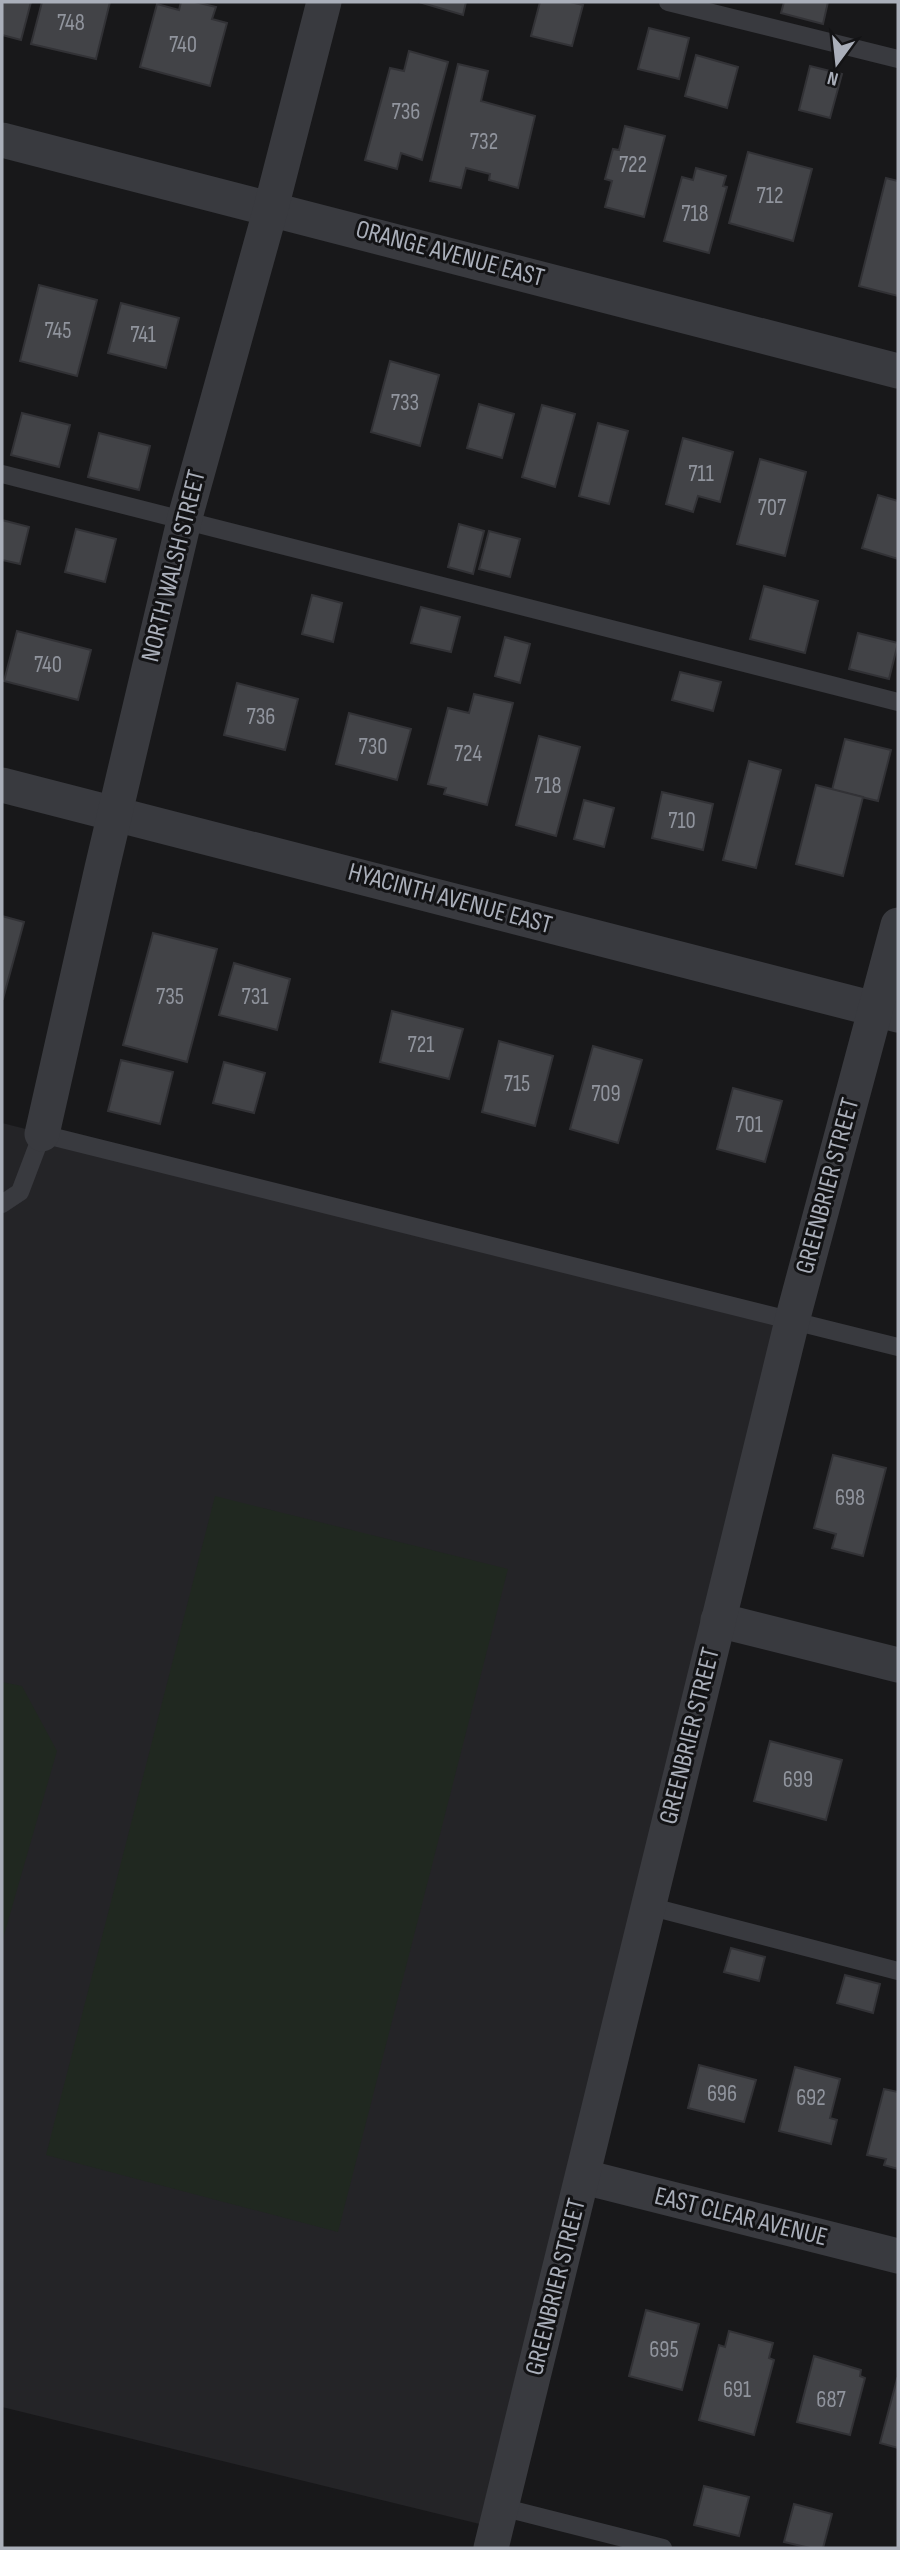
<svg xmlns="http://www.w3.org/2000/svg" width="900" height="2550" viewBox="0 0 900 2550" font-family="'Sofia Sans Condensed',sans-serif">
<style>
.built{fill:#242427}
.pitch{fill:#202820}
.building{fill:#424347;stroke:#323236;stroke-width:2}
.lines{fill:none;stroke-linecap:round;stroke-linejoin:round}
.lane{stroke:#393a3f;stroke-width:18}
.street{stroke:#393a3f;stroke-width:35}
.labels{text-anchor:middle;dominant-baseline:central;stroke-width:6;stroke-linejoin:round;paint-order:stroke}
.number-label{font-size:23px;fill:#90949d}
.street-label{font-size:26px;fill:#aaafba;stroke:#131315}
</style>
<rect width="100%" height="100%" fill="#18181a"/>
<polygon class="built" points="2,1123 792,1321 496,2528 2,2407"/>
<g class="pitch">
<polygon points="215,1496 508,1569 338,2232 46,2155"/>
<polygon points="2,1682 22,1686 57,1751 2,1942"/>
</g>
<g class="building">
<polygon points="2,2 31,2 21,40 2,35"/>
<polygon points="42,2 110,2 96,59 31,44"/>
<polygon points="181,2 195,2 216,7 212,19 227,23 210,86 140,67 157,4 179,10"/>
<polygon points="419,2 466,2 463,15"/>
<polygon points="540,2 570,2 583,5 572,46 531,36"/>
<polygon points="784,2 828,2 823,24 781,13"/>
<polygon points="649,28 689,38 679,79 638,69"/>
<polygon points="409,51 448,62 422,160 401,153 397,169 365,160 390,68 404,71"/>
<polygon points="696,55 738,67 727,108 685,96"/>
<polygon points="458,64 488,71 481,101 535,116 518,188 489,180 490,174 466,168 461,188 430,181"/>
<polygon points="810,66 842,74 830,118 799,110"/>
<polygon points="625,126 665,136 644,217 605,207 612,181 605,179 613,149 619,150"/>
<polygon points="748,152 812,169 793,241 729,223"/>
<polygon points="696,168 726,176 723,186 727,187 709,253 664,241 682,177 693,180"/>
<polygon points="886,178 898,181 898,296 859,286"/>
<polygon points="39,285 97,300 77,376 20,361"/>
<polygon points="121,303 179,318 166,368 108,353"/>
<polygon points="390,361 439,375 420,446 371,432"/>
<polygon points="479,404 514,414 502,458 467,448"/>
<polygon points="542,405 575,414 555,487 522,477"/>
<polygon points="22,413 70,425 59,467 11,455"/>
<polygon points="598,423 628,431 609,504 579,496"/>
<polygon points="99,433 150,446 139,490 88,477"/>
<polygon points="683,438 733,452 720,502 698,496 693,512 666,504"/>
<polygon points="760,459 806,472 785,556 737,544"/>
<polygon points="878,495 898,501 898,559 862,548"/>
<polygon points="2,520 29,527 20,564 2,560"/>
<polygon points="459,524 484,531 473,574 448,567"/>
<polygon points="76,529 116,539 105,582 65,572"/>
<polygon points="489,531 520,539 510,577 479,569"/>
<polygon points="764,586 818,601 805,653 750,639"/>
<polygon points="312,595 342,603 333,642 302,634"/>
<polygon points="421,607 460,617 451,652 411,643"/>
<polygon points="17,631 91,650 78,700 4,681"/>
<polygon points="858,633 898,643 889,679 849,669"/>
<polygon points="505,637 530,644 520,683 495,676"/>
<polygon points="680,672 721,682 713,711 672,700"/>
<polygon points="237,683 298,699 285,750 224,735"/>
<polygon points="474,694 513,703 487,805 444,794 446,788 428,784 448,708 469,713"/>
<polygon points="349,713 411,729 397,780 336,764"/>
<polygon points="539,736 580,747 556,836 516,825"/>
<polygon points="845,739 891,750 878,801 832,790"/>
<polygon points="749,761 781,770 756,868 723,860"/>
<polygon points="816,785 863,797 843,876 796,864"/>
<polygon points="662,792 713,804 703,850 652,838"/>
<polygon points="584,800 614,808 604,847 574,839"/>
<polygon points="2,916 24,922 3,999 2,999"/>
<polygon points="153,933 217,949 187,1062 123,1045"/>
<polygon points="234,963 290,979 277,1030 219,1015"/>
<polygon points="392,1011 463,1029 449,1079 380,1062"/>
<polygon points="499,1041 553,1056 535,1126 482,1112"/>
<polygon points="593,1046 642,1060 618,1143 570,1129"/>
<polygon points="121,1060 173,1072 160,1124 108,1111"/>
<polygon points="224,1062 265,1073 254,1113 213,1103"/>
<polygon points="733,1088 782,1101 765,1162 717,1149"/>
<polygon points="833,1455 886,1468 863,1556 832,1548 836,1534 814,1528"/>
<polygon points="770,1741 842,1760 826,1820 754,1801"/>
<polygon points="731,1948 765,1957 759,1981 724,1972"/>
<polygon points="845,1975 880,1984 873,2013 837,2003"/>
<polygon points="699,2065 756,2080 744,2122 688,2108"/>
<polygon points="795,2067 840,2079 830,2118 837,2120 831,2144 779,2131"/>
<polygon points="884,2089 898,2092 898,2169 884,2165 886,2159 867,2155"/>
<polygon points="646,2310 699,2324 682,2390 629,2376"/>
<polygon points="729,2331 773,2343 769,2358 774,2360 754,2435 699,2420 719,2345 725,2347"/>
<polygon points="814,2356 861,2370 860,2376 865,2378 850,2435 797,2422"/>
<polygon points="897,2379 898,2380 898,2448 880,2443"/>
<polygon points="704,2486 749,2497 739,2536 694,2525"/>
<polygon points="794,2504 832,2514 823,2548 810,2548 784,2542"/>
</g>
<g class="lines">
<g class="lane">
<polyline points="668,2 898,59"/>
<polyline points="2,474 898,702"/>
<polyline points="2,1204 20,1192 42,1134 898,1347"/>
<polyline points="648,1906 898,1971"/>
<polyline points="501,2507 663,2548"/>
</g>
<g class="street">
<polyline points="2,140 898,371"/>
<polyline points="2,785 898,1015"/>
<polyline points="42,1134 102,868 184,521 271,208 324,2"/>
<polyline points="718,1620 898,1665"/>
<polyline points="584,2177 898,2256"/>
<polyline points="491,2548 792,1321 898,925"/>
</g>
</g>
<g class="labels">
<g class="number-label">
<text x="71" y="23">748</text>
<text x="183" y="45">740</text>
<text x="406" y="112">736</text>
<text x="484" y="142">732</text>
<text x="633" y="165">722</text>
<text x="770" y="196">712</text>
<text x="695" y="214">718</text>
<text x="58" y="331">745</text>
<text x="143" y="335">741</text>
<text x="405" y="403">733</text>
<text x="701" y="474">711</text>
<text x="772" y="508">707</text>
<text x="48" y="665">740</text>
<text x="261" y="717">736</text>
<text x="373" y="747">730</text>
<text x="468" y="754">724</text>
<text x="548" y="786">718</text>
<text x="682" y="821">710</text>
<text x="170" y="997">735</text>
<text x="255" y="997">731</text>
<text x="421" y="1045">721</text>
<text x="517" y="1084">715</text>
<text x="606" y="1094">709</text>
<text x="749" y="1125">701</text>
<text x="850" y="1498">698</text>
<text x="798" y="1780">699</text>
<text x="722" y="2094">696</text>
<text x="811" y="2098">692</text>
<text x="664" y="2350">695</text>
<text x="737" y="2390">691</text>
<text x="831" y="2400">687</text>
</g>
<g class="street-label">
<text transform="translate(450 254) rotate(15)">ORANGE AVENUE EAST</text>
<text transform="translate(174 566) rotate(-76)">NORTH WALSH STREET</text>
<text transform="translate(450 899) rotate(15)">HYACINTH AVENUE EAST</text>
<text transform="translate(828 1186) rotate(-75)">GREENBRIER STREET</text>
<text transform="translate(690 1736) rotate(-76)">GREENBRIER STREET</text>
<text transform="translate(741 2217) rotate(14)">EAST CLEAR AVENUE</text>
<text transform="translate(556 2287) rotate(-76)">GREENBRIER STREET</text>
</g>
</g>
<rect width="900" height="2550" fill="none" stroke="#aaafba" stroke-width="7"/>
<g transform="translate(837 63) rotate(195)" stroke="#131315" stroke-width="5" paint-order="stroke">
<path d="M0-5L12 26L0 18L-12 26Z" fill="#aaafba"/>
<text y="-10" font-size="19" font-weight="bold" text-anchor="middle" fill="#aaafba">N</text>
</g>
</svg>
